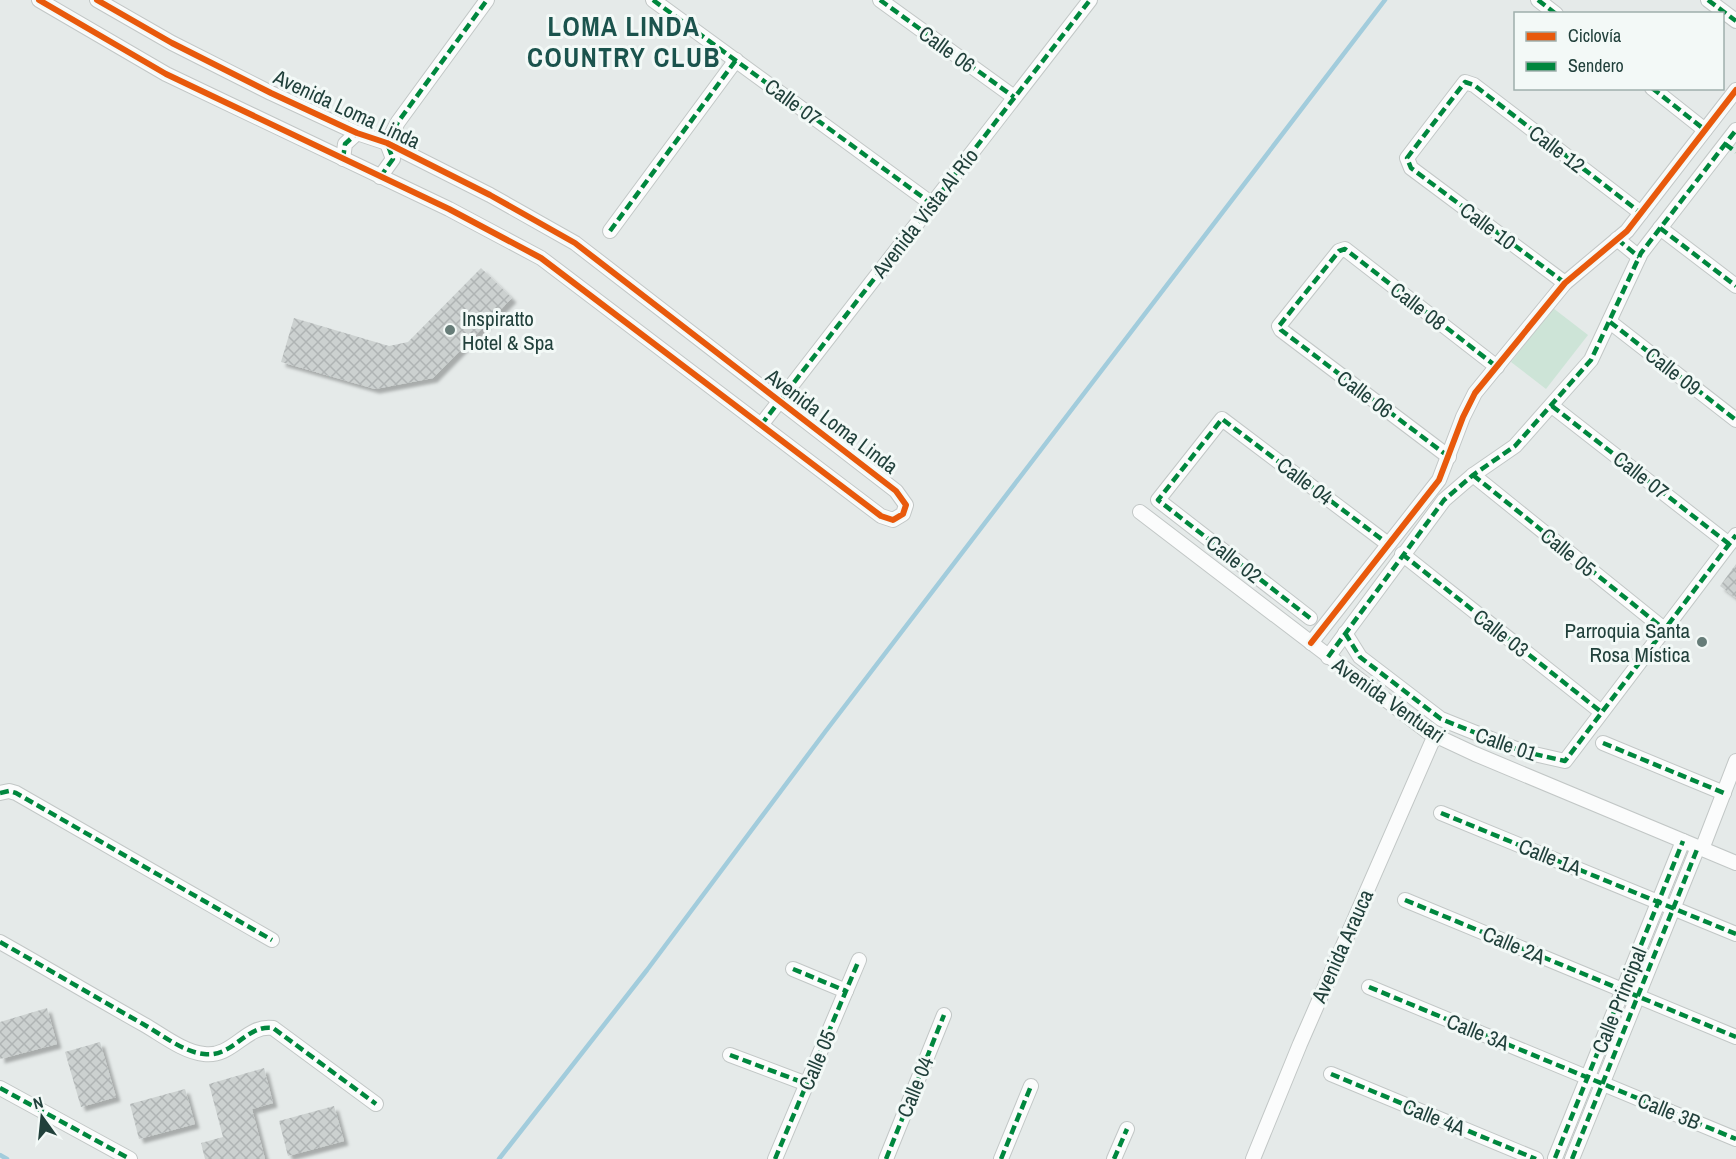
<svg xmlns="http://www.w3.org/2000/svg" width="1736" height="1159" viewBox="0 0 1736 1159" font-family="'Archivo Narrow',sans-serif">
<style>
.garden{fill:#cde4d7}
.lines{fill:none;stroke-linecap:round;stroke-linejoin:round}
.stream{stroke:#a2ccdc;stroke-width:4.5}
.building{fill:url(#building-cross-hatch);filter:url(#shadow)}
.street-casing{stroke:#c2c7c6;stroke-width:16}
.street{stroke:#fbfcfc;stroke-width:14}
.quiet{stroke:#00873e;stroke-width:4.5;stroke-dasharray:9 4.5;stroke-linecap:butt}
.cycleway-casing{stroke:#f3f9f7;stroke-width:10}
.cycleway{stroke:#e8590c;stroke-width:6}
.poi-dot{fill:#667c78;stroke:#f3f9f7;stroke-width:2}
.labels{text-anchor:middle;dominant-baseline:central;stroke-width:6;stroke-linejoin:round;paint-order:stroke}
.street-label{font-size:21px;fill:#21403b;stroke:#f3f9f7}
.poi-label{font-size:21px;fill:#21403b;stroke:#f3f9f7;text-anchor:start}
.district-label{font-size:27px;font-weight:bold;letter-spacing:1.5px;fill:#1b534d;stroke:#f3f9f7}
</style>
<defs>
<pattern id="building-cross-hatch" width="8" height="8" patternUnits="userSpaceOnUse" patternTransform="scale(1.5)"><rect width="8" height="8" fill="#ccd1d0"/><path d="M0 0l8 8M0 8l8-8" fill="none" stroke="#afb4b4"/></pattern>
<filter id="shadow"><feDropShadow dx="4.5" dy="4.5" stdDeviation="1.5" flood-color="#0004"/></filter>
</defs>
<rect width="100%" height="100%" fill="#e5eae9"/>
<polygon class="garden" points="1553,308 1588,335 1546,389 1511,362"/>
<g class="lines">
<g class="stream">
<polyline points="0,1155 7,1159"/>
<polyline points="499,1159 647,970 825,732 1385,0"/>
</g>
</g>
<g class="building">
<polygon points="481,268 512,298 433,378 375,389 281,362 294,318 389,346 408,342"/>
<polygon points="1736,564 1736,598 1720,586"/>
<polygon points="47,1008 57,1044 0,1059 0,1022"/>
<polygon points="100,1042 116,1097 81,1107 65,1052"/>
<polygon points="264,1068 273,1103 252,1109 265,1159 205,1159 201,1143 223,1137 209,1084"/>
<polygon points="185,1089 195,1124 139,1139 130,1104"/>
<polygon points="334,1106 344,1141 288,1156 279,1121"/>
</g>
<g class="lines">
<g class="street-casing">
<g id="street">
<polyline points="39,0 166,74 449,209 541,258 881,516 893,520 903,514 906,505 896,491 575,243 490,195 387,143 357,133 271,93 172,43 97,0"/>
<polyline points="653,0 932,204"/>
<polyline points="880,0 1014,97"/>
<polyline points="1538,0 1556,14"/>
<polyline points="1708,0 1736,21"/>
<polyline points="1652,88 1705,130"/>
<polyline points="343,159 345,144 357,133"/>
<polyline points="380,177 393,159 387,143 398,122 487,0"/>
<polyline points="1660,228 1736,286"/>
<polyline points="610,231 736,60"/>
<polyline points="1617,239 1639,257"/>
<polyline points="1565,283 1411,168 1407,158 1465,82 1474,85 1641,213"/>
<polyline points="1610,322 1736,420"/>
<polyline points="1552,406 1729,544"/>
<polyline points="761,425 1090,0"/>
<polyline points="1449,457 1281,330 1279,326 1339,251 1345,249 1497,367"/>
<polyline points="1473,475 1664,629"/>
<polyline points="1140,512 1428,732 1475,754 1736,863"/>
<polyline points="1402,554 1600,711"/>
<polyline points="1310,618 1158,500 1222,419 1388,544"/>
<polyline points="1345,633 1360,657 1441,719 1521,751 1565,761 1736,535"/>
<polyline points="1311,643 1439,480 1463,417 1475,393 1565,283 1627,231 1736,90"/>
<polyline points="1328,657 1444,500 1473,475 1515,446 1591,360 1641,253 1736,130"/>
<polyline points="1603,743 1724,793"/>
<polyline points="0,793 9,791 16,793 272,940"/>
<polyline points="1441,813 1736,934"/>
<polyline points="1702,849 1736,761"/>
<polyline points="1405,900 1736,1037"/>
<path d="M0,942C48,969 95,997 143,1024C161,1034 183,1052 204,1054C233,1058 246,1024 273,1028L376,1104"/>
<polyline points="793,969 846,991"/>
<polyline points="1369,987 1736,1139"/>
<polyline points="730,1055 807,1084"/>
<polyline points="1331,1074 1536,1159"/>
<polyline points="0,1088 130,1159"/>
<polyline points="1555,1158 1683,841"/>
<polyline points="775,1159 859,960"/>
<polyline points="886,1159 944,1015"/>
<polyline points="1001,1159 1031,1086"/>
<polyline points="1114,1159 1127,1129"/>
<polyline points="1253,1159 1300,1044 1435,735"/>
<polyline points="1572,1159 1698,847"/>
</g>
</g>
<use href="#street" class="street"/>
<g class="quiet">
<polyline points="653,0 932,204"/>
<polyline points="880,0 1014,97"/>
<polyline points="1538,0 1556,14"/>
<polyline points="1708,0 1736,21"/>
<polyline points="1652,88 1705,130"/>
<polyline points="1725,144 1736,152"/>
<polyline points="343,159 345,144 357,133"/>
<polyline points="380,177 393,159 387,143 398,122 487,0"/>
<polyline points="1660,228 1736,286"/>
<polyline points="610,231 736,60"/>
<polyline points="1617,239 1639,257"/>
<polyline points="1565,283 1411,168 1407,158 1465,82 1474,85 1641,213"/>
<polyline points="1610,322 1736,420"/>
<polyline points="1552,406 1729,544"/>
<polyline points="761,425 1090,0"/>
<polyline points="1449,457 1281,330 1279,326 1339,251 1345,249 1497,367"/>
<polyline points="1473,475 1664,629"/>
<polyline points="1402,554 1600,711"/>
<polyline points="1310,618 1158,500 1222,419 1388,544"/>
<polyline points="1345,633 1360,657 1441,719 1521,751 1565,761 1736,535"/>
<polyline points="1328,657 1444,500 1473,475 1515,446 1591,360 1641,253 1736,130"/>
<polyline points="1603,743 1724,793"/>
<polyline points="0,793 9,791 16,793 272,940"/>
<polyline points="1441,813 1736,934"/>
<polyline points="1405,900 1736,1037"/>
<path d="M0,942C48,969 95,997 143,1024C161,1034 183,1052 204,1054C233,1058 246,1024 273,1028L376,1104"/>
<polyline points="793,969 846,991"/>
<polyline points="1369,987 1736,1139"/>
<polyline points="730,1055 807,1084"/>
<polyline points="1331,1074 1536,1159"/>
<polyline points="0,1088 130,1159"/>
<polyline points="1555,1158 1683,841"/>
<polyline points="775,1159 859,960"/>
<polyline points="886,1159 944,1015"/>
<polyline points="1001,1159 1031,1086"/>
<polyline points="1114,1159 1127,1129"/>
<polyline points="1572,1159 1698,847"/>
</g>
<g class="cycleway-casing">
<g id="cycleway">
<polyline points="39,0 166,74 449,209 541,258 881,516 893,520 903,514 906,505 896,491 575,243 490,195 387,143 357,133 271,93 172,43 97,0"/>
<polyline points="1311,643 1439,480 1463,417 1475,393 1565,283 1627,231 1736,90"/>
</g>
</g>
<use href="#cycleway" class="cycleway"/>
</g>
<g class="poi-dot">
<circle cx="450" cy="330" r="6"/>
<circle cx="1702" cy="642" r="6"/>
</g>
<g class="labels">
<g class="street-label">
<text transform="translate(947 49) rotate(36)">Calle 06</text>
<text transform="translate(793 102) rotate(36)">Calle 07</text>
<text transform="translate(347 109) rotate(25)">Avenida Loma Linda</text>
<text transform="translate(1557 149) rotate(37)">Calle 12</text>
<text transform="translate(925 213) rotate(-52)">Avenida Vista Al Río</text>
<text transform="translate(1488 226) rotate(37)">Calle 10</text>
<text transform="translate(1418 306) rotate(38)">Calle 08</text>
<text transform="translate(1673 371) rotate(38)">Calle 09</text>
<text transform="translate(1365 394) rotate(37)">Calle 06</text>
<text transform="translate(832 421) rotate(37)">Avenida Loma Linda</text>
<text transform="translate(1641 475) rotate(38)">Calle 07</text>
<text transform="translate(1305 481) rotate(37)">Calle 04</text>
<text transform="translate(1568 552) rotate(39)">Calle 05</text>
<text transform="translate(1234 559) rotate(38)">Calle 02</text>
<text transform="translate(1501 633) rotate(38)">Calle 03</text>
<text transform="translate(1389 700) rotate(35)">Avenida Ventuari</text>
<text transform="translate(1506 744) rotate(19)">Calle 01</text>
<text transform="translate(1550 857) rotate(22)">Calle 1A</text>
<text transform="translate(1514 945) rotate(23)">Calle 2A</text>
<text transform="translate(1342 946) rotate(-66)">Avenida Arauca</text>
<text transform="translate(1619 1000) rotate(-68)">Calle Principal</text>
<text transform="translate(1478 1032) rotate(22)">Calle 3A</text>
<text transform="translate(817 1060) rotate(-67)">Calle 05</text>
<text transform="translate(915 1087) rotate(-68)">Calle 04</text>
<text transform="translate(1669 1111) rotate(22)">Calle 3B</text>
<text transform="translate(1434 1117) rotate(22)">Calle 4A</text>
</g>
<g class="poi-label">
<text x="462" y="318">Inspiratto<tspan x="462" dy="24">Hotel &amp; Spa</tspan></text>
<text x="1690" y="630" text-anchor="end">Parroquia Santa<tspan x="1690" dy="24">Rosa Mística</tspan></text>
</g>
<g class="district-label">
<text x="624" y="26">LOMA LINDA<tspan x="624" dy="31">COUNTRY CLUB</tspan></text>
</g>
</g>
<rect x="1514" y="12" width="210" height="78" fill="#f3f9f7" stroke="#9fafac" stroke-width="1.5"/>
<rect x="1526" y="32" width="30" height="9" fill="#e8590c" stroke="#9fafac" stroke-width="1.5"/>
<text x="1568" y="42" font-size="18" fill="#21403b">Ciclovía</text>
<rect x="1526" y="62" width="30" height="9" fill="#00873e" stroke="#9fafac" stroke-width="1.5"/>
<text x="1568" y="72" font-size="18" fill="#21403b">Sendero</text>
<g transform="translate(42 1117) rotate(345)" stroke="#f3f9f7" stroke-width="4.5" paint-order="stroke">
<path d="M0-4.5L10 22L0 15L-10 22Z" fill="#21403b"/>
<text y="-9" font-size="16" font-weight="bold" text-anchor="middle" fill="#21403b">N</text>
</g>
</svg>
